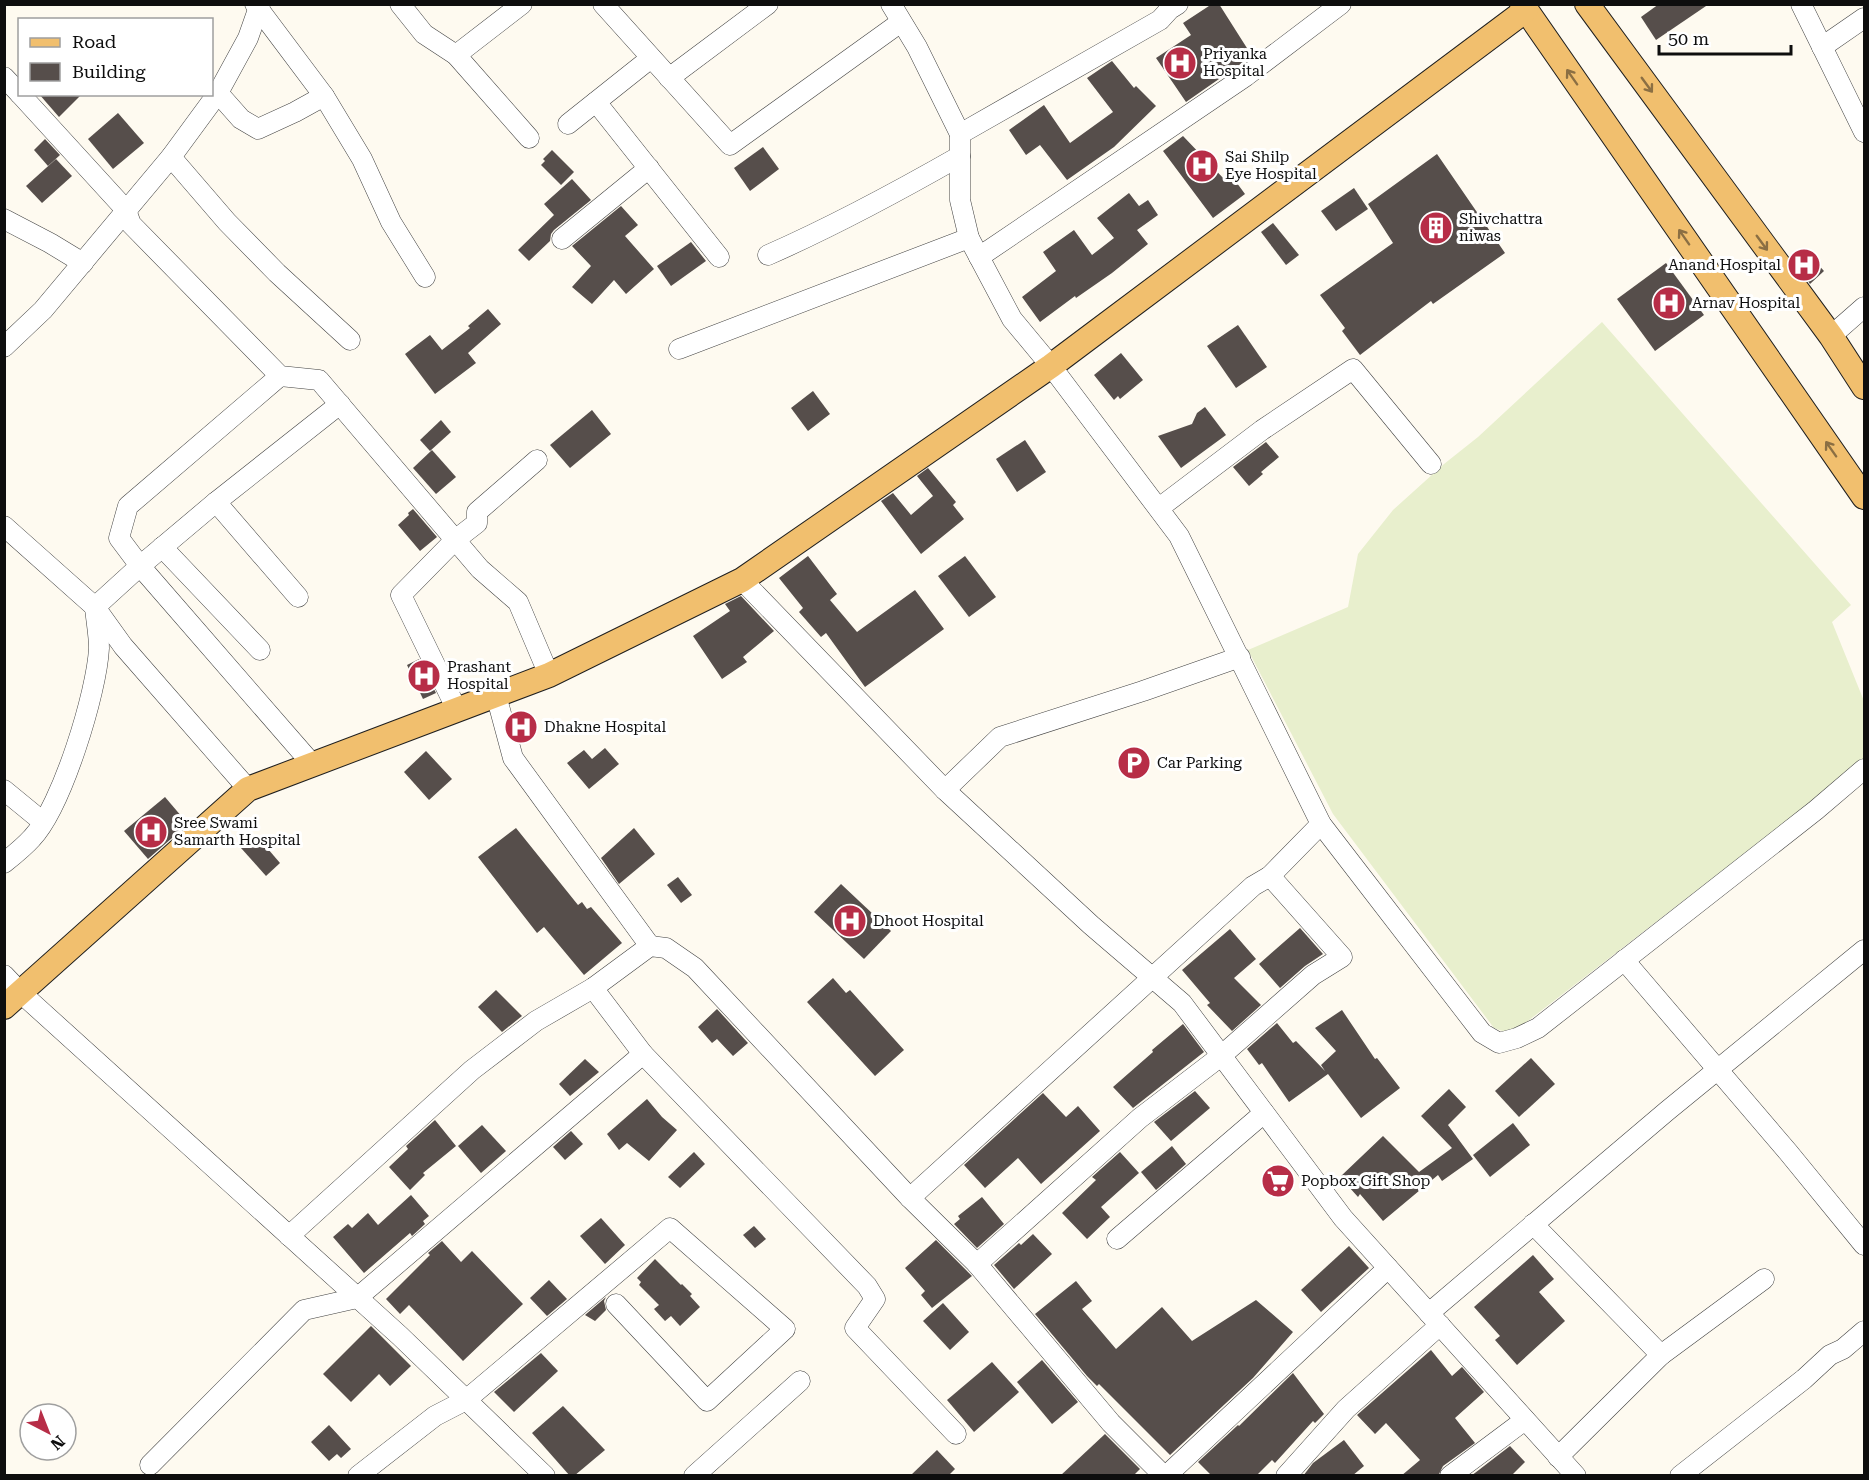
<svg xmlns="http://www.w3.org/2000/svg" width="1869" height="1480" viewBox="0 0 1869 1480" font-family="'Roboto Serif',serif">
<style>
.pitch{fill:#e8efcd}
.building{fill:#564e4b}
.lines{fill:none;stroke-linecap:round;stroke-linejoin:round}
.minor-casing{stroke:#414141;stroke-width:21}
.major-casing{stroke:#1f1f1f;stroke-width:26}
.minor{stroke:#fff;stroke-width:20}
.major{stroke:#f1bf6e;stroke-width:24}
.oneway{stroke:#8b6f43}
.labels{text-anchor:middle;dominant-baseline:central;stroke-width:6;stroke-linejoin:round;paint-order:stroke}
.poi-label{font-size:15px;fill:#0e0e0e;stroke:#fff;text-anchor:start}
</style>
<rect width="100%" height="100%" fill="#fefaf0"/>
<polygon class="pitch" points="1602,322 1851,605 1832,622 1864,701 1864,761 1511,1034 1494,1028 1333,814 1248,650 1348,607 1358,554 1393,510 1444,464 1478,437"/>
<g class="building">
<polygon points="1212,4 1219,4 1252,56 1186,102 1156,58 1191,35 1183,23"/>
<polygon points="1659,4 1709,4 1656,40 1641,17"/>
<polygon points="1112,61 1134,88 1136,86 1156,106 1114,147 1067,180 1040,145 1026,155 1009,130 1044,105 1070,143 1113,112 1087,78"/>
<polygon points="39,94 82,94 59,117"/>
<polygon points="118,113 144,143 113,169 88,139"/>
<polygon points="1183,136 1225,180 1231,175 1245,194 1213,218 1163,151"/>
<polygon points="45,139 60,155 48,166 34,150"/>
<polygon points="763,147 779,169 750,191 734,168"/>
<polygon points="552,150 574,172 561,185 541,165 545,161 543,159"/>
<polygon points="1437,154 1505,253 1433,304 1431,301 1360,355 1342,331 1345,328 1320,295 1393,243 1368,204"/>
<polygon points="56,159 72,176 42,203 26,186"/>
<polygon points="572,179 591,200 554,230 551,234 550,241 529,261 518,250 554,215 544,204"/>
<polygon points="1354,188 1368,209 1336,231 1321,211"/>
<polygon points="1129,193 1139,206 1148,200 1158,215 1137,230 1148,244 1112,273 1076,298 1075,296 1040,322 1022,297 1056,271 1043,252 1074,230 1092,255 1114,238 1097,218"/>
<polygon points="621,206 638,225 625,236 654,269 626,294 614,280 592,304 572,287 591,266 572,246"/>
<polygon points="1273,223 1299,255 1286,265 1261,232"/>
<polygon points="691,242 706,261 671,286 657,266"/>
<polygon points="1803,248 1824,271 1810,284 1792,258"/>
<polygon points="1666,263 1704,315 1655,351 1617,299"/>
<polygon points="488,309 501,324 468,353 476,363 435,394 405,354 430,335 442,350 470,328 468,326"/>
<polygon points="1238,325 1267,367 1236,388 1207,346"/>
<polygon points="1121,353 1143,380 1120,399 1118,396 1114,400 1094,375"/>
<polygon points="813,391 830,414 808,431 791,408"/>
<polygon points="1205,407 1226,435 1181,468 1158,436 1192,424 1197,413"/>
<polygon points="592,410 611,434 570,468 550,445"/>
<polygon points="441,420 451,432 430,451 420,440"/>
<polygon points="1025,440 1046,472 1017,492 996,459"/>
<polygon points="1266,442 1279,457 1261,472 1263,474 1249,486 1233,467"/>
<polygon points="432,450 456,477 436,494 413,468"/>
<polygon points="928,468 956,502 953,505 964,519 921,554 881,501 893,493 911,515 933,496 917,476"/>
<polygon points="413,509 437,537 420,551 398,525 409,515 408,513"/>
<polygon points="808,556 837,594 830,600 857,632 915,590 944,629 865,687 826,633 821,637 799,612 803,608 779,578"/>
<polygon points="965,556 996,597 969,617 938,576"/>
<polygon points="741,596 774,631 743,657 747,662 722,679 693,636 730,611 725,604"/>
<polygon points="419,659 436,693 423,699 407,665"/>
<polygon points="525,717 531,738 521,740 515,720"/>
<polygon points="605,748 619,764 589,789 567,763 584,750 592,759"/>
<polygon points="426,751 452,779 429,800 404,772"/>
<polygon points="165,797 188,824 148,859 124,831"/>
<polygon points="516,828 578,905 582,902 587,909 591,907 622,943 584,975 544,927 537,933 478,857"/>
<polygon points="634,828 655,854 619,884 601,858"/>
<polygon points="256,835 280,863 266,876 241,848"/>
<polygon points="678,877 692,895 681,903 667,885"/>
<polygon points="841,884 891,931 864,959 814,912"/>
<polygon points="1300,928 1323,954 1305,966 1280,988 1259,964"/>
<polygon points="1230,929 1256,959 1234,978 1261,1005 1232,1031 1207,1005 1210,1003 1182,970"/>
<polygon points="833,978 846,993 850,990 904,1050 875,1076 807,1002"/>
<polygon points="496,990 522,1016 502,1032 478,1007"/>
<polygon points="717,1009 748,1043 733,1056 717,1039 712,1043 698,1027"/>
<polygon points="1342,1010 1375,1059 1377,1058 1400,1088 1361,1118 1328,1074 1289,1102 1262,1063 1259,1065 1247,1049 1277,1023 1293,1043 1296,1041 1325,1071 1321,1065 1336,1051 1315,1028"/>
<polygon points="1183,1024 1204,1052 1133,1108 1113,1087 1153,1052 1152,1050"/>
<polygon points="1531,1058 1555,1084 1519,1117 1495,1091"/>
<polygon points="585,1059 599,1072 570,1096 559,1084"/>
<polygon points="1449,1089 1466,1107 1448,1125 1473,1159 1442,1181 1438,1175 1383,1221 1360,1194 1358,1197 1340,1177 1383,1136 1419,1172 1452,1148 1421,1116"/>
<polygon points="1195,1091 1210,1108 1171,1141 1154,1122"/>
<polygon points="1043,1093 1066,1117 1078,1106 1100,1131 1041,1184 1018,1158 985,1188 964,1165"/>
<polygon points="647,1099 662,1117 677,1130 649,1161 627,1143 619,1150 607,1134"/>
<polygon points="435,1120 456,1146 423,1173 425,1175 410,1190 389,1167 408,1149 406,1146"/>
<polygon points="1513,1123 1530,1145 1490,1177 1473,1155"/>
<polygon points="482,1125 506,1151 481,1173 458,1146"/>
<polygon points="571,1131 583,1144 565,1160 553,1147"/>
<polygon points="1172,1146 1186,1164 1156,1190 1141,1172"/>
<polygon points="694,1152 705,1164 680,1188 668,1177"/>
<polygon points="1120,1152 1139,1173 1101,1207 1110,1217 1087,1239 1062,1213 1096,1180 1092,1177"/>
<polygon points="411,1195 429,1216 423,1221 425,1224 412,1236 410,1233 364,1273 333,1237 348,1224 352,1228 368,1213 378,1225"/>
<polygon points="982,1197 1004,1224 977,1248 954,1224 960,1219 958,1216"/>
<polygon points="601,1218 625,1245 605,1264 580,1236"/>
<polygon points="754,1226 766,1239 755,1248 743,1235"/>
<polygon points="1033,1234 1052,1254 1014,1289 994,1265 1019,1243 1021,1245"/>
<polygon points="936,1240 972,1276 932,1308 921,1295 925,1291 905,1268"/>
<polygon points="442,1241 461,1262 472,1251 523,1304 463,1361 409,1305 400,1314 386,1299 430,1255 428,1253"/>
<polygon points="1349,1246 1369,1268 1321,1312 1301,1290"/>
<polygon points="1533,1255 1554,1279 1539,1292 1565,1321 1517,1365 1495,1340 1500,1336 1474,1307"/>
<polygon points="655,1259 681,1285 682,1284 692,1294 690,1296 700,1307 680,1326 671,1316 665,1321 654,1309 659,1305 639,1285 641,1282 637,1278"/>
<polygon points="549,1280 567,1299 547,1316 530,1298"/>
<polygon points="1076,1281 1092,1301 1082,1309 1116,1349 1162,1307 1192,1341 1256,1300 1293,1332 1253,1378 1170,1455 1099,1384 1097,1386 1087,1376 1035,1314"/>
<polygon points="606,1297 604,1301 606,1310 595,1321 585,1315"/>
<polygon points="943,1303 969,1332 950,1350 923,1321"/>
<polygon points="371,1326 411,1366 390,1386 379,1374 351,1402 323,1374"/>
<polygon points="1431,1350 1452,1376 1462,1367 1484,1392 1455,1418 1475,1443 1443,1466 1438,1476 1401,1476 1420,1460 1386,1423 1375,1434 1357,1415"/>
<polygon points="541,1353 558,1371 514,1412 494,1392"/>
<polygon points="1042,1360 1078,1402 1052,1424 1017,1382"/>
<polygon points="992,1362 1019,1392 974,1432 947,1400"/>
<polygon points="1293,1373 1324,1414 1315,1423 1313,1421 1275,1463 1272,1460 1256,1476 1212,1476 1198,1462 1238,1425 1239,1426"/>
<polygon points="563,1406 605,1450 574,1476 570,1476 532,1433"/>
<polygon points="329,1425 351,1449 341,1458 337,1454 329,1461 311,1442"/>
<polygon points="1105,1434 1140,1469 1133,1476 1060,1476"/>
<polygon points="1344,1440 1364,1466 1352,1476 1303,1476 1313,1463"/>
<polygon points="1510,1446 1525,1462 1511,1476 1471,1476"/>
<polygon points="937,1450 955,1469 948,1476 910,1476"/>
</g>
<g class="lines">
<g class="minor-casing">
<g id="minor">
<polyline points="255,4 324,96 362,159 391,222 425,277"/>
<polyline points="400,4 424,34 456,55 529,138"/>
<polyline points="603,4 730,145 901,22"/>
<polyline points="891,4 917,47 960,134 960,200 969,238 1012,319 1051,366 1179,536 1321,824 1482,1033 1499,1043 1517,1038 1538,1028 1816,810 1864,769"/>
<polyline points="1801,4 1864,132"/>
<polyline points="1822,47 1864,18"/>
<polyline points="456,55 522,4"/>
<polyline points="4,77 20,94"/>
<polyline points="669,78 768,4"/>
<polyline points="218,93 241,119 258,129 295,112 324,96"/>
<polyline points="20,94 126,210 131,224 280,376 319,380 480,569 518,602 549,675"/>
<polyline points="596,102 719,257"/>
<polyline points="568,124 651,58"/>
<polyline points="960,134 1160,20 1170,9 1178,4"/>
<polyline points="171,157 227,222 277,273 350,340"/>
<polyline points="4,219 50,243 83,263"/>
<polyline points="562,239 649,168"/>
<path d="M768,255C834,226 897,192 960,156"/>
<polyline points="979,257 1246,76 1341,4"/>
<polyline points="1831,336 1864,307"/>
<polyline points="4,347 43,310 171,157 218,93 248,38 260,4"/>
<polyline points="679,349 969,238"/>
<polyline points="216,502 298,597"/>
<polyline points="1159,508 1262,430 1353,369 1431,464"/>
<polyline points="4,526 95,607 123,646 248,789"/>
<polyline points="162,547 260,650"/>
<polyline points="742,580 945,790 1091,925 1182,1003 1343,1218 1576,1476"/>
<polyline points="496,695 513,758 650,946"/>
<polyline points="457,710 401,595 455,540 477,523 477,512 537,460"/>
<polyline points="313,765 140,566 216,502 340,404"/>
<polyline points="4,790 43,822"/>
<polyline points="945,790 1000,737 1143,691 1240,657"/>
<path d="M4,863C14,855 24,847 32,838C62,806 97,692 99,648C99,635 96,620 95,607L140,566L119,538L128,506L280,376"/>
<polyline points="1624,960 1788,1152 1864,1245"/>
<polyline points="4,975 21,993 400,1336 545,1476"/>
<polyline points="593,988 643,1054 867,1286 875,1299 855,1328 956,1434"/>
<polyline points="910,1198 1253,886 1270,876 1321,824"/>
<polyline points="1533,1224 1661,1355"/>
<polyline points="289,1236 472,1070 536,1021 593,988 650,946 666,948 695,968 910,1198 977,1264 1111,1423 1164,1476"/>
<polyline points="1117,1239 1264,1113"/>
<polyline points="977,1264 1140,1118 1221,1056 1313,975 1342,957 1270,876"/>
<polyline points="1429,1313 1667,1111 1864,950"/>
<polyline points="1558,1457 1661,1355 1764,1279"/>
<polyline points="150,1465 304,1310 357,1298 643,1054"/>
<polyline points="358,1476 435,1416 466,1400 670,1228 785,1329 707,1401 616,1304"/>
<polyline points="694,1476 800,1381"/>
<polyline points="1166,1476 1388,1268"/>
<polyline points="1286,1476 1346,1409 1440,1325"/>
<polyline points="1450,1476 1525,1420"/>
<polyline points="1680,1476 1804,1379 1830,1355 1843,1349 1864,1331"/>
</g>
</g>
<g class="major-casing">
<g id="major">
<polyline points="1522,4 1864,497"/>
<polyline points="1587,4 1831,336 1864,387"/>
<polyline points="4,1007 248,789 549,675 742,580 1051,366 1526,10"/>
</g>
</g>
<use href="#minor" class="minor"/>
<use href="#major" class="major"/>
</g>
<defs><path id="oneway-shaft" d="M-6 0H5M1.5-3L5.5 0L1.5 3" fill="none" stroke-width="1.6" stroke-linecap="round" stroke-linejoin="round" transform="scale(1.5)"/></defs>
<g class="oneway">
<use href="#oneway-shaft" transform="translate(1572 77) rotate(-125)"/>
<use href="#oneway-shaft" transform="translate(1647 85) rotate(54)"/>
<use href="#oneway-shaft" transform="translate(1684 237) rotate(-125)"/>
<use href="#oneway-shaft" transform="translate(1762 243) rotate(54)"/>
<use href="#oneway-shaft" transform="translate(1831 449) rotate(-125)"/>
</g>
<defs>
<g id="hospital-disc" transform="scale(1.725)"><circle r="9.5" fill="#b72d47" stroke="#fff"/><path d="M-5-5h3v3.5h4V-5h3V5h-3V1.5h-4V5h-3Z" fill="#fff"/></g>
<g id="building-disc" transform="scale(1.725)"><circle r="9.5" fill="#b72d47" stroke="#fff"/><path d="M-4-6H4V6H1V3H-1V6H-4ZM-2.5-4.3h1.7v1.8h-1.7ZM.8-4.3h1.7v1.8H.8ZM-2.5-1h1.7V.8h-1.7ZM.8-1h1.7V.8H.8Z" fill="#fff"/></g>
<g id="parking-disc" transform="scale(1.725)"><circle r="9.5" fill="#b72d47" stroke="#fff"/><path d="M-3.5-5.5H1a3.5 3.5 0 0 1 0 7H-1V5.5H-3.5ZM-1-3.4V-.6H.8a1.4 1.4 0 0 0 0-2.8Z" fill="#fff"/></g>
<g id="supermarket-disc" transform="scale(1.725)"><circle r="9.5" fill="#b72d47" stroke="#fff"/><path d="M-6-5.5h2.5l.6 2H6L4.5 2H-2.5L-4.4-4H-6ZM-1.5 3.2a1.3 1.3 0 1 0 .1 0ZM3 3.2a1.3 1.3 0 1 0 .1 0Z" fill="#fff"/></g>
</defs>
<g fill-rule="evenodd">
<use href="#hospital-disc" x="1180" y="63"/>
<use href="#hospital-disc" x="1202" y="166"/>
<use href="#building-disc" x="1436" y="228"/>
<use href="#hospital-disc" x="1804" y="265"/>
<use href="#hospital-disc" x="1669" y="303"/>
<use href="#hospital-disc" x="424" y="676"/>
<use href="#hospital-disc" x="521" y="727"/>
<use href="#parking-disc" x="1134" y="763"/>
<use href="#hospital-disc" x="151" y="832"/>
<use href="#hospital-disc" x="850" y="921"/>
<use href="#supermarket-disc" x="1278" y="1181"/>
</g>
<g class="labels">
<g class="poi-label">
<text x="1203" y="54">Priyanka<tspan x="1203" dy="17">Hospital</tspan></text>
<text x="1225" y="157">Sai Shilp<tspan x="1225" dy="17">Eye Hospital</tspan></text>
<text x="1459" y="219">Shivchattra<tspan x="1459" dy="17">niwas</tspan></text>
<text x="1781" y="265" text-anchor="end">Anand Hospital</text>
<text x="1692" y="303">Arnav Hospital</text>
<text x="447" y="667">Prashant<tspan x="447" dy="17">Hospital</tspan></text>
<text x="544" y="727">Dhakne Hospital</text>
<text x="1157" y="763">Car Parking</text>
<text x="174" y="823">Sree Swami<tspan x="174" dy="17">Samarth Hospital</tspan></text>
<text x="873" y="921">Dhoot Hospital</text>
<text x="1301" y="1181">Popbox Gift Shop</text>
</g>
</g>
<rect width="1869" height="1480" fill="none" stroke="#0e0e0e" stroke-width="12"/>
<rect x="18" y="18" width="195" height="78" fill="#ffffff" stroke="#9f9f9f" stroke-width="1.5"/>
<rect x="30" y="38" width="30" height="9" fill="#f1bf6e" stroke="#9f9f9f" stroke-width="1.5"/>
<text x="72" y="48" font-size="18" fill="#0e0e0e">Road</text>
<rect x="30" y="63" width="30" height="18" fill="#564e4b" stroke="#9f9f9f" stroke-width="1.5"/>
<text x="72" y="78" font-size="18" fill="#0e0e0e">Building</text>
<g transform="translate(48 1432) rotate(138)"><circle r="28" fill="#ffffff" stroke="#9f9f9f" stroke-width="1.5"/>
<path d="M0-4.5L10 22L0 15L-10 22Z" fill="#b72d47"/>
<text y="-9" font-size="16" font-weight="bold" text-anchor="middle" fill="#0e0e0e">N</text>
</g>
<path d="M1659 45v9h132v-9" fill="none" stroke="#0e0e0e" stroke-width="3"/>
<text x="1668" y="45" font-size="18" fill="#0e0e0e" stroke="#ffffff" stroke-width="4.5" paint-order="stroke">50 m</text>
</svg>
